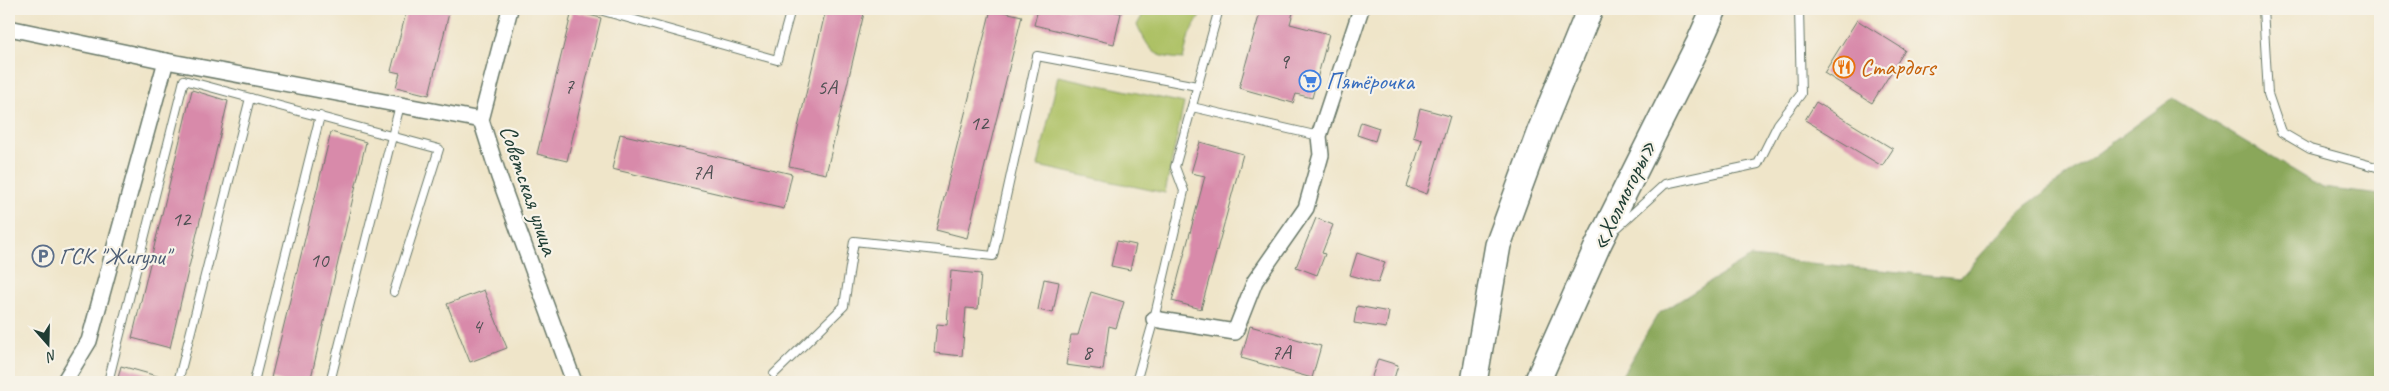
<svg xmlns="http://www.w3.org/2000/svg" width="2389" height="391" viewBox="0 0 2389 391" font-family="Caveat,sans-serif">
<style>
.green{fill:#adc165;stroke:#667f4c}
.forest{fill:#8aa75a;stroke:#547247}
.building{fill:#d88aaa}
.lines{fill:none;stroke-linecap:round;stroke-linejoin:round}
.service-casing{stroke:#687868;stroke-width:10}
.minor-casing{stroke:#687868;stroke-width:18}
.trunk-casing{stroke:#687868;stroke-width:28}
.service{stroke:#fff;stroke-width:8}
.minor{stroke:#fff;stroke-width:15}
.trunk{stroke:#fff;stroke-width:25}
.labels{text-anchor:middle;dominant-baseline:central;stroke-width:4.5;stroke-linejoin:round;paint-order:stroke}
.number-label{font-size:21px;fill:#4d5052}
.food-label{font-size:24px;fill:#c56008;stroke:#f7f3e8;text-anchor:start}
.shop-label{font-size:24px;fill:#366cbe;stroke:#f7f3e8;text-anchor:start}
.street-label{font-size:24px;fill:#1f3d34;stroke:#f7f3e8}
.service-label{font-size:24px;fill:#4e5e75;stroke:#f7f3e8;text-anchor:start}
</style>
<rect width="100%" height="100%" fill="#f7f3e8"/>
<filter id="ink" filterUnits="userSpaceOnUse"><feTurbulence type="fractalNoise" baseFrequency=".02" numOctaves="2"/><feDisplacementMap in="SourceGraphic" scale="10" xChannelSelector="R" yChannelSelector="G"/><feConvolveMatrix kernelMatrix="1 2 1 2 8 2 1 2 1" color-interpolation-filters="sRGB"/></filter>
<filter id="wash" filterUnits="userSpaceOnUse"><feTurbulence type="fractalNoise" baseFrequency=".0096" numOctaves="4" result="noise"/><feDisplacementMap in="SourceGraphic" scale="20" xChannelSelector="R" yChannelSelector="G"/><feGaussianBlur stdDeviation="1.12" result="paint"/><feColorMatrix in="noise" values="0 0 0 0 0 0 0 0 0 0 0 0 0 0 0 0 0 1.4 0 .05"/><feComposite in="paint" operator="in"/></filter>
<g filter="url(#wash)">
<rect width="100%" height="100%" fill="#efe5c9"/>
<g class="green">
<path d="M1146,9H1204L1189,35L1183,59C1152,57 1151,52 1137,25Z"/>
<polygon points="1058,76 1184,103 1165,193 1038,166"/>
</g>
<polygon class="forest" points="2173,98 2322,188 2380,195 2380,382 1618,382 1658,314 1750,257 1960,278 2024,207"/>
<g id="blocks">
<g class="building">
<polygon points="407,9 450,9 429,95 396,87 400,73 391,71"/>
<polygon points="826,9 865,9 826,174 789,166"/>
<polygon points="991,9 1022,16 967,238 936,230"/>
<polygon points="1038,9 1104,9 1121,13 1114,44 1034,25"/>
<polygon points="1261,9 1294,9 1290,24 1329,34 1312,98 1296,94 1293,103 1239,88"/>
<polygon points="572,11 601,18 567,161 537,154"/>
<polygon points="1857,20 1905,50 1872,103 1824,73"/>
<polygon points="192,90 228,101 170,348 132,338"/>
<polygon points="1816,102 1893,149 1882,166 1805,120"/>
<polygon points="1420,108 1450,116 1427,194 1407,187 1422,140 1413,137"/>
<polygon points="1361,122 1379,128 1375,141 1357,135"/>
<polygon points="331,132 366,142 310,382 285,382 271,378"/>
<polygon points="620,134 792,174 784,209 612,169"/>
<polygon points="1200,142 1243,154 1201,309 1172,301 1205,176 1191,173"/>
<polygon points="1316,218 1333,225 1322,253 1325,254 1317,275 1296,267"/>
<polygon points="1117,241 1136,245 1130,270 1111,266"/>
<polygon points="1357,253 1385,262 1378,283 1350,275"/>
<polygon points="951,271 981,274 978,309 966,308 962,356 934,353 937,324 947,325"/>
<polygon points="1044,279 1059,282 1053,313 1038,310"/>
<polygon points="484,290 507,348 470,362 447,304"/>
<polygon points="1091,292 1124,302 1116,328 1109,326 1103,370 1066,365 1071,335 1078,335"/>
<polygon points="1357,306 1389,312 1386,328 1354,323"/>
<polygon points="1250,326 1321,346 1312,378 1241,358"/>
<polygon points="1378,359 1398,365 1393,382 1370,382"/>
<polygon points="121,366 164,378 163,382 117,382"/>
</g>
</g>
</g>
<g filter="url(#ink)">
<use href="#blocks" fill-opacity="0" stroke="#687868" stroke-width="1"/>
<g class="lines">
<g class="service-casing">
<g id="service">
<polyline points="596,9 777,60 791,9"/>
<polyline points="2263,9 2268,94 2281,132 2310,149 2380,168"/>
<polyline points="1192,107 1319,136"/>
<polyline points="1618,227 1665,184 1758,164 1778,124 1801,94 1799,9"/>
<polyline points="774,374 844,306 854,241 993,256 1037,56 1197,86"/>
<polyline points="108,382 184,80 439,149 394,292"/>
<polyline points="178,382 250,98"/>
<polyline points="254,382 320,116"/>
<polyline points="330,382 400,105"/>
<polyline points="1136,382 1154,319 1184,191 1175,167 1219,9"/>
</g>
</g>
<g class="minor-casing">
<g id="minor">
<polyline points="510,9 481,120 499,177 574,382"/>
<polyline points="9,28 166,61 481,120"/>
<polyline points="1154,319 1235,332 1255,281 1306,208 1321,155 1319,136 1361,9"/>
<polyline points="64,382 89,341 166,61"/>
</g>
</g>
<g class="trunk-casing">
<g id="trunk">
<polyline points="1474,382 1498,245 1540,131 1590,9"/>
<polyline points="1537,382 1598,245 1699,43 1714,9"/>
</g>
</g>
<use href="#service" class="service"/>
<use href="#minor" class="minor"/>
<use href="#trunk" class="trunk"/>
</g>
</g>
<defs>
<g id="restaurant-ring" transform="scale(1.125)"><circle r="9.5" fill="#f7f3e8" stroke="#e8710a" stroke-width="1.5"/><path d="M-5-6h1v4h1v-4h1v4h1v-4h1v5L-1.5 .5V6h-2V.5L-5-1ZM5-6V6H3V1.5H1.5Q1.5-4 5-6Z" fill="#e8710a"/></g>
<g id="supermarket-ring" transform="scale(1.125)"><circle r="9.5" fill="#f7f3e8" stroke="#3f7fe0" stroke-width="1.5"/><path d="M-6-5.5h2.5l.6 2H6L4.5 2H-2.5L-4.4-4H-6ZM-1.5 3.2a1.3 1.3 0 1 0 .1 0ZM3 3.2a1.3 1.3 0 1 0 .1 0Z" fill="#3f7fe0"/></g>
<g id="parking-ring" transform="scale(1.125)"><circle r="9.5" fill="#f7f3e8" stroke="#5c6f8a" stroke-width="1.5"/><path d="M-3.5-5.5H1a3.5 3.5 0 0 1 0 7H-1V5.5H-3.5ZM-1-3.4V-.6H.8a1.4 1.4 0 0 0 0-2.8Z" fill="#5c6f8a"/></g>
</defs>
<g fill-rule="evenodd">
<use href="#restaurant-ring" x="1844" y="67"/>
<use href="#supermarket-ring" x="1310" y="81"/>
<use href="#parking-ring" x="43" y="256"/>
</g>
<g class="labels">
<g class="number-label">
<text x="1284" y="61">9</text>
<text x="569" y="86">7</text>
<text x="827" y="87">5А</text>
<text x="979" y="123">12</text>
<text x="702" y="172">7А</text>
<text x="181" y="219">12</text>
<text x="319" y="260">10</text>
<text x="477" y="326">4</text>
<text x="1087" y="352">8</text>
<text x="1281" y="352">7А</text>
</g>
<g class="food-label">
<text x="1860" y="67">Стардогs</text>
</g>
<g class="shop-label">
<text x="1326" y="81">Пятёрочка</text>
</g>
<g class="street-label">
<text transform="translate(529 190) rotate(71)">Советская улица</text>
<text transform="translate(1623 195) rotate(-64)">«Холмогоры»</text>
</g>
<g class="service-label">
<text x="59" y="256">ГСК "Жигули"</text>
</g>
</g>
<rect width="2389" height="391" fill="none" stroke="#f7f3e8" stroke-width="30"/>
<g transform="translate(48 344) rotate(160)" stroke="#f7f3e8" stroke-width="4" paint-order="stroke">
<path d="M0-4L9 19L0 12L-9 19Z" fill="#1f3d34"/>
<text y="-8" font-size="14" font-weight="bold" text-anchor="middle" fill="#1f3d34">N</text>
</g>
</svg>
